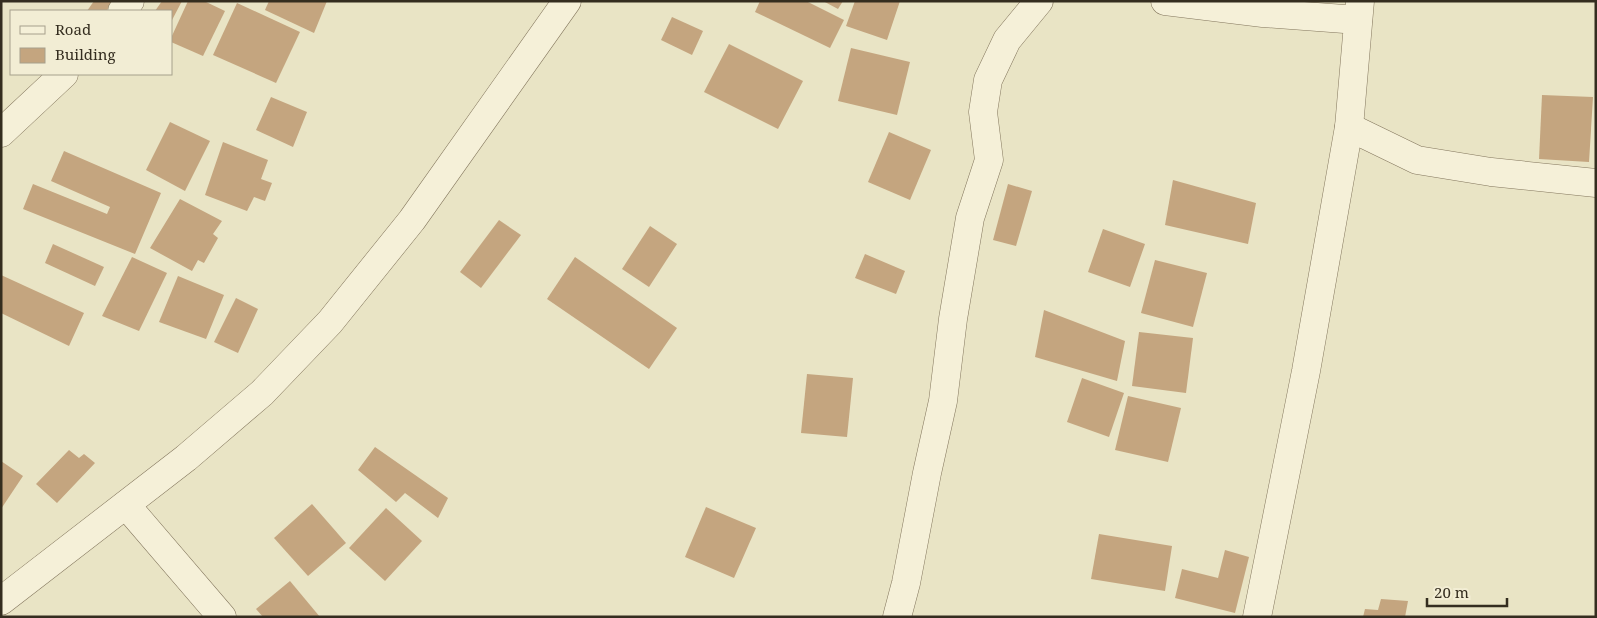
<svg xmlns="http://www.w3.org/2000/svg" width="1597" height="618" viewBox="0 0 1597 618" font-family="'Noto Serif',serif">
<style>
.building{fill:#c4a57f}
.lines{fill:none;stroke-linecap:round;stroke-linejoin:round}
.minor-casing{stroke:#83765d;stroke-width:29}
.minor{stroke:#f5f0d8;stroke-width:28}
</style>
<rect width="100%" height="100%" fill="#e9e4c5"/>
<g class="building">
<polygon points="94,1 114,1 106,11 87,11"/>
<polygon points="162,1 182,1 171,22 171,11 155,11"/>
<polygon points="188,1 204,1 225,11 203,56 171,42 171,38"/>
<polygon points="269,1 327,1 314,33 265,10"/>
<polygon points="760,1 806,1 844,20 830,48 755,12"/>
<polygon points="823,1 843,1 838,9"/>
<polygon points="855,1 900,1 887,40 846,26"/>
<polygon points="237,3 300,32 276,83 213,55"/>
<polygon points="672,17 703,31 692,55 661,40"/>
<polygon points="729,44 803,81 778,129 704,92"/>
<polygon points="851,48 910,62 897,115 838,101"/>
<polygon points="1542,95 1593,97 1589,162 1539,159"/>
<polygon points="271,97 307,112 293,147 256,130"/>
<polygon points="170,122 210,141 185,191 146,170"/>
<polygon points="889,132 931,150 910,200 868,182"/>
<polygon points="223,142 268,160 261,179 272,183 265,201 254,197 247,211 205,195"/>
<polygon points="64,151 161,193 135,254 23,209 33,184 107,214 110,207 51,181"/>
<polygon points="1173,180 1256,203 1248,244 1165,225"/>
<polygon points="1008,184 1032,191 1016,246 993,240"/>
<polygon points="180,199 222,221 213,234 218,238 204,263 198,260 192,271 150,248"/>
<polygon points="499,220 521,235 481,288 460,272"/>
<polygon points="650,226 677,244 649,287 622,269"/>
<polygon points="1103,229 1145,244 1130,287 1088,272"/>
<polygon points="53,244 104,267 95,286 45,263"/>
<polygon points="865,254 905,271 896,294 855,278"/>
<polygon points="132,257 167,273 139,331 102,316"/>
<polygon points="575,257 677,328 649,369 547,299"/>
<polygon points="1155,260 1207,273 1193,327 1141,313"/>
<polygon points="1,275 84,313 69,346 1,313"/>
<polygon points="178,276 224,295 206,339 159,322"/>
<polygon points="236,298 258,309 238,353 214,342"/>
<polygon points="1044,310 1125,341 1117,381 1035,357"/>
<polygon points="1139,332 1193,338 1186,393 1132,386"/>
<polygon points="807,374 853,378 847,437 801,433"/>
<polygon points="1082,378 1124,393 1109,437 1067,422"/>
<polygon points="1128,396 1181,408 1168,462 1115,450"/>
<polygon points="375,447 448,498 438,518 405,493 396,502 358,470"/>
<polygon points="69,450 79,458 84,454 95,463 57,503 36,484"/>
<polygon points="1,461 23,476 1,509"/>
<polygon points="312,504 346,543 308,576 274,538"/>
<polygon points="706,507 756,528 734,578 685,557"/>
<polygon points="386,508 422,541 385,581 349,548"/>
<polygon points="1099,534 1172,546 1165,591 1091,579"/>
<polygon points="1225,550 1249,557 1235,613 1175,598 1182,569 1218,578"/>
<polygon points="290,581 320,617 263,617 256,609"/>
<polygon points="1381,599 1408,601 1405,617 1363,617 1365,609 1378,610"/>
</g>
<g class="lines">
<g class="minor-casing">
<g id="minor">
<polyline points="1165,1 1263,13 1358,20"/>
<polyline points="122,11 130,1"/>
<polyline points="1349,127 1417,160 1491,172 1596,183"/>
<polyline points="1,133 64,74"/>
<polyline points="126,505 222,617"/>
<polyline points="1,601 186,458 262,393 330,322 412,220 567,1"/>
<polyline points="897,617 906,583 927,473 943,401 953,319 970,218 989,160 983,112 988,80 1007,40 1039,1"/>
<polyline points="1257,617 1306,371 1349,127 1360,1"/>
</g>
</g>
<use href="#minor" class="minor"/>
</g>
<rect width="1597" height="618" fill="none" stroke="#342d1f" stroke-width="5"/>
<rect x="10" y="10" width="162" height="65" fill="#f2edd4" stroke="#a6a08c"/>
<rect x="20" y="26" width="25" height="8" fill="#f5f0d8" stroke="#a6a08c"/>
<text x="55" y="35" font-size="15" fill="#342d1f">Road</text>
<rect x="20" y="48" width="25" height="15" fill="#c4a57f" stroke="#a6a08c"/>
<text x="55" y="60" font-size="15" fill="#342d1f">Building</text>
<path d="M1427 598v8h80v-8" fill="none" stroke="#342d1f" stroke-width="2.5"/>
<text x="1434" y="598" font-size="15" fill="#342d1f" stroke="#f2edd4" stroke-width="4" paint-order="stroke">20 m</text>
</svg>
